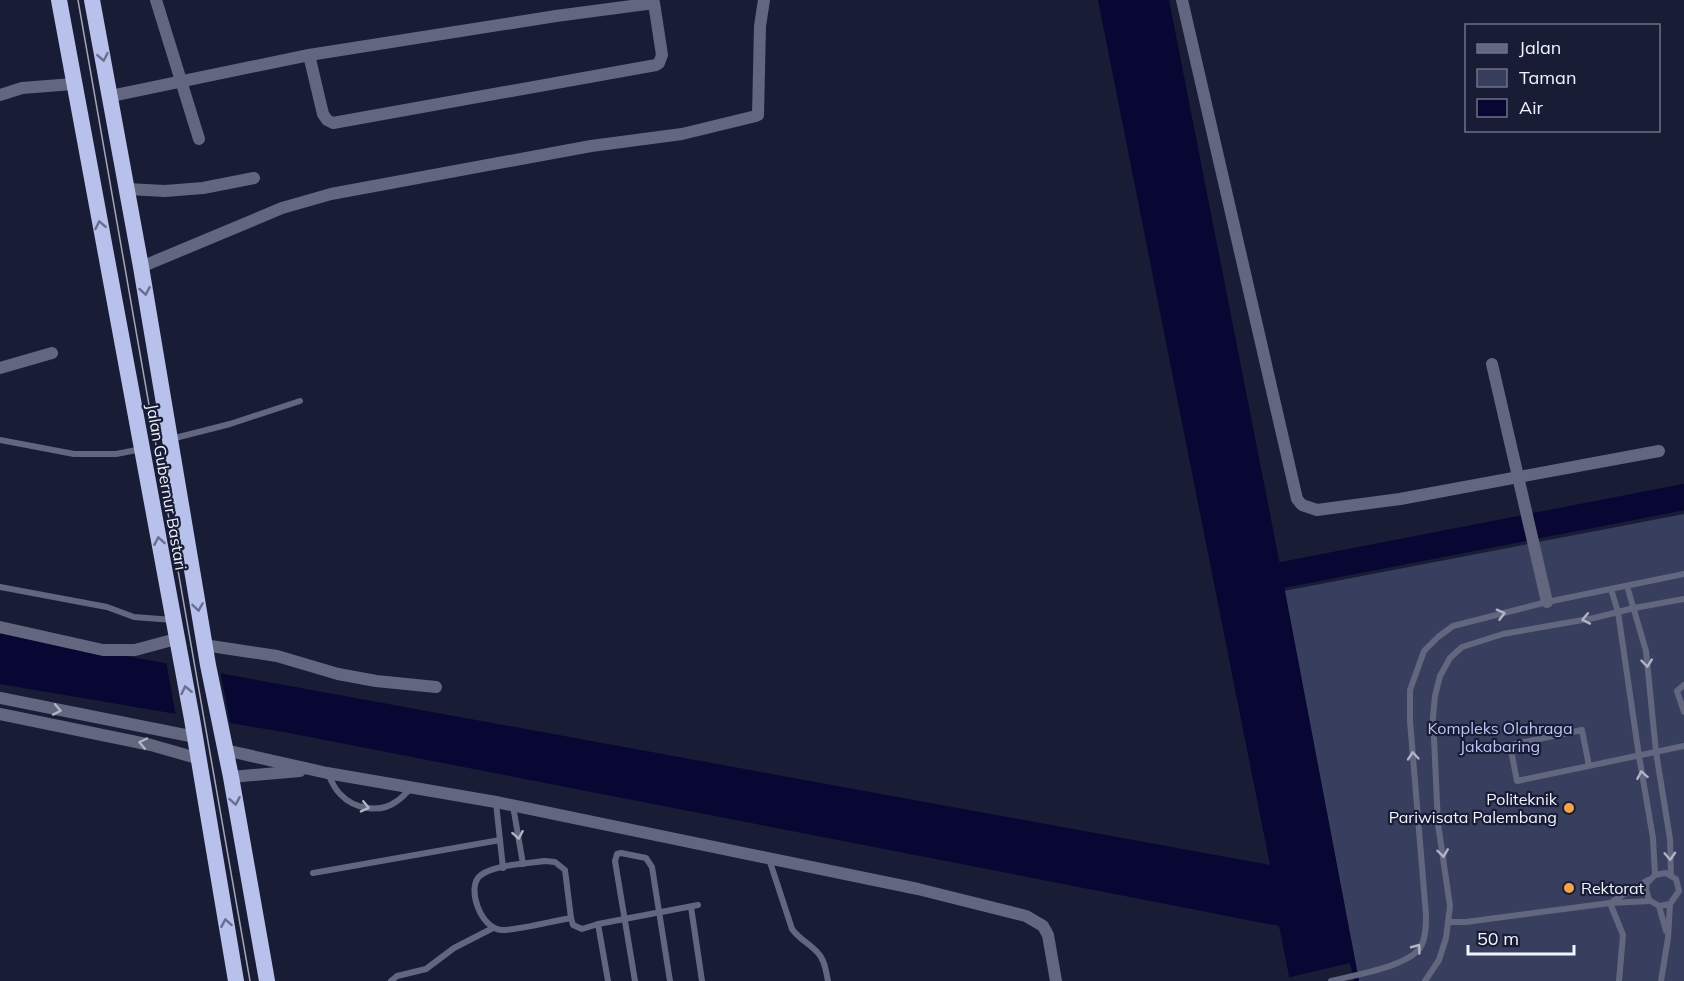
<svg xmlns="http://www.w3.org/2000/svg" width="1684" height="981" viewBox="0 0 1684 981" font-family="Mulish,sans-serif">
<style>
.green{fill:#383e5d}
.water{fill:#080633}
.pier{fill:#181c35}
.lines{fill:none;stroke-linecap:round;stroke-linejoin:round}
.river{stroke:#080633;stroke-width:26}
.service{stroke:#62677f;stroke-width:6}
.minor{stroke:#62677f;stroke-width:12}
.trunk{stroke:#b8c0ec;stroke-width:16}
.tram{stroke:#a4a6b6;stroke-width:1.5}
.oneway{stroke:#686e90}
.oneway2{stroke:#b1b4c5}
.poi-dot{fill:#f5a346;stroke:#181c35;stroke-width:2}
.labels{text-anchor:middle;dominant-baseline:central;stroke-width:4.5;stroke-linejoin:round;paint-order:stroke}
.street-label{font-size:16px;fill:#f1f3fe;stroke:#181c35}
.park-label{font-size:16px;fill:#bbc5f5;stroke:#181c35}
.poi-label{font-size:16px;fill:#f1f3fe;stroke:#181c35;text-anchor:end}
</style>
<rect width="100%" height="100%" fill="#181c35"/>
<polygon class="green" points="1684,514 1684,981 1359,981 1284,591"/>
<polygon class="water" points="1098,0 1169,0 1282,575 1359,981 1290,981 1279,926 289,733 0,684 0,633 1270,865"/>
<g class="pier">
<polygon points="166,661 220,670 231,727 176,717"/>
<polygon points="1350,963 1354,981 1287,981 1286,978"/>
</g>
<g class="lines">
<polyline class="river" points="1282,575 1684,497"/>
<g class="service">
<polyline points="171,439 230,424 300,401"/>
<polyline points="0,440 74,454 116,454 142,449"/>
<polyline points="1627,586 1646,651 1656,752 1670,839 1671,876"/>
<polyline points="0,587 107,607 134,617 173,620"/>
<polyline points="1611,589 1618,612 1639,756 1653,838 1655,875"/>
<polyline points="1684,685 1677,691 1684,712"/>
<path d="M1589,766L1582,730L1510,745L1517,781C1573,769 1629,758 1684,746"/>
<path d="M328,773C331,781 334,788 340,794C354,809 380,814 397,801C402,798 407,792 411,788"/>
<polyline points="496,803 503,868"/>
<polyline points="513,806 523,864"/>
<path d="M769,859L792,929C799,939 810,944 818,953C825,960 826,972 828,981"/>
<path d="M545,861L555,862L565,870L571,918C552,921 520,930 502,930C481,930 465,886 481,875C494,865 528,863 545,861Z"/>
<polyline points="313,873 500,840"/>
<polyline points="1613,901 1648,880"/>
<polyline points="1610,903 1623,935 1619,981"/>
<polyline points="1659,906 1666,931"/>
<polyline points="691,907 702,981"/>
<polyline points="571,918 573,925 582,929 598,924 608,981"/>
<polyline points="1448,922 1466,922 1610,903 1650,901"/>
<polyline points="598,924 698,905"/>
<polyline points="391,981 397,976 426,969 454,948 493,928"/>
<polyline points="635,981 615,861 617,854 621,853 646,858 652,867 670,981"/>
<path d="M1331,981C1354,975 1406,967 1420,948C1426,939 1426,925 1426,915L1410,721V690L1424,651L1438,637L1453,626L1547,602L1684,574"/>
<polyline points="1425,981 1439,960 1446,938 1450,906 1438,824 1433,717 1435,696 1440,676 1450,658 1462,647 1503,634 1594,618 1634,608 1684,599"/>
<polyline points="1661,981 1668,938 1670,904 1679,891 1676,879 1666,873 1655,875 1647,883 1646,889 1649,900 1659,906 1670,904"/>
</g>
<g class="minor">
<polyline points="156,0 199,139"/>
<polyline points="1182,0 1297,499 1302,505 1317,510 1400,499 1659,451"/>
<polyline points="0,95 22,88 73,84"/>
<polyline points="111,96 309,55 556,16 654,3 662,55 659,63 656,65 333,123 327,120 323,114 309,55"/>
<polyline points="127,189 165,191 203,188 254,178"/>
<polyline points="141,267 282,208 331,194 591,146 682,134 756,116 758,115 760,26 764,0"/>
<polyline points="1492,364 1547,602"/>
<polyline points="0,368 52,353"/>
<polyline points="0,627 103,650 135,650 176,639"/>
<polyline points="204,645 277,656 338,674 376,681 436,687"/>
<polyline points="0,698 195,737"/>
<polyline points="0,714 151,745 200,759"/>
<polyline points="225,750 327,773 496,802 918,889 1026,916 1043,926 1048,935 1056,981"/>
<polyline points="231,777 300,771"/>
</g>
<g class="trunk">
<polyline points="59,0 192,719 236,981"/>
<polyline points="92,0 141,267 208,665 231,777 267,981"/>
</g>
<polyline class="tram" points="78,0 250,981"/>
</g>
<defs><path id="oneway-chevron" d="M-2-3.5L2.5 0L-2 3.5" fill="none" stroke-width="1.6" stroke-linecap="round" stroke-linejoin="round" transform="scale(1.5)"/></defs>
<g class="oneway">
<use href="#oneway-chevron" transform="translate(103 57) rotate(79)"/>
<use href="#oneway-chevron" transform="translate(100 225) rotate(-101)"/>
<use href="#oneway-chevron" transform="translate(145 291) rotate(80)"/>
<use href="#oneway-chevron" transform="translate(159 541) rotate(-100)"/>
<use href="#oneway-chevron" transform="translate(198 607) rotate(81)"/>
<use href="#oneway-chevron" transform="translate(186 690) rotate(-102)"/>
<use href="#oneway-chevron" transform="translate(235 801) rotate(80)"/>
<use href="#oneway-chevron" transform="translate(226 923) rotate(-100)"/>
</g>
<g class="oneway2">
<use href="#oneway-chevron" transform="translate(1501 614) rotate(-15)"/>
<use href="#oneway-chevron" transform="translate(1586 619) rotate(169)"/>
<use href="#oneway-chevron" transform="translate(1647 663) rotate(84)"/>
<use href="#oneway-chevron" transform="translate(57 710) rotate(11)"/>
<use href="#oneway-chevron" transform="translate(143 743) rotate(-168)"/>
<use href="#oneway-chevron" transform="translate(1413 756) rotate(-95)"/>
<use href="#oneway-chevron" transform="translate(1642 775) rotate(-100)"/>
<use href="#oneway-chevron" transform="translate(365 807) rotate(13)"/>
<use href="#oneway-chevron" transform="translate(518 835) rotate(80)"/>
<use href="#oneway-chevron" transform="translate(1443 853) rotate(82)"/>
<use href="#oneway-chevron" transform="translate(1670 856) rotate(87)"/>
<use href="#oneway-chevron" transform="translate(1417 948) rotate(-53)"/>
</g>
<g class="poi-dot">
<circle cx="1569" cy="808" r="6"/>
<circle cx="1569" cy="888" r="6"/>
</g>
<g class="labels">
<g class="street-label">
<text transform="translate(167 487) rotate(80)">Jalan Gubernur Bastari</text>
</g>
<g class="park-label">
<text x="1500" y="728">Kompleks Olahraga<tspan x="1500" dy="18">Jakabaring</tspan></text>
</g>
<g class="poi-label">
<text x="1557" y="799">Politeknik<tspan x="1557" dy="18">Pariwisata Palembang</tspan></text>
<text x="1581" y="888" text-anchor="start">Rektorat</text>
</g>
</g>
<rect x="1465" y="24" width="195" height="108" fill="#181c35" stroke="#6f7285" stroke-width="1.5"/>
<rect x="1477" y="44" width="30" height="9" fill="#62677f" stroke="#6f7285" stroke-width="1.5"/>
<text x="1519" y="54" font-size="18" fill="#f1f3fe">Jalan</text>
<rect x="1477" y="69" width="30" height="18" fill="#383e5d" stroke="#6f7285" stroke-width="1.5"/>
<text x="1519" y="84" font-size="18" fill="#f1f3fe">Taman</text>
<rect x="1477" y="99" width="30" height="18" fill="#080633" stroke="#6f7285" stroke-width="1.5"/>
<text x="1519" y="114" font-size="18" fill="#f1f3fe">Air</text>
<path d="M1468 945v9h106v-9" fill="none" stroke="#f1f3fe" stroke-width="3"/>
<text x="1477" y="945" font-size="18" fill="#f1f3fe" stroke="#181c35" stroke-width="4.5" paint-order="stroke">50 m</text>
</svg>
